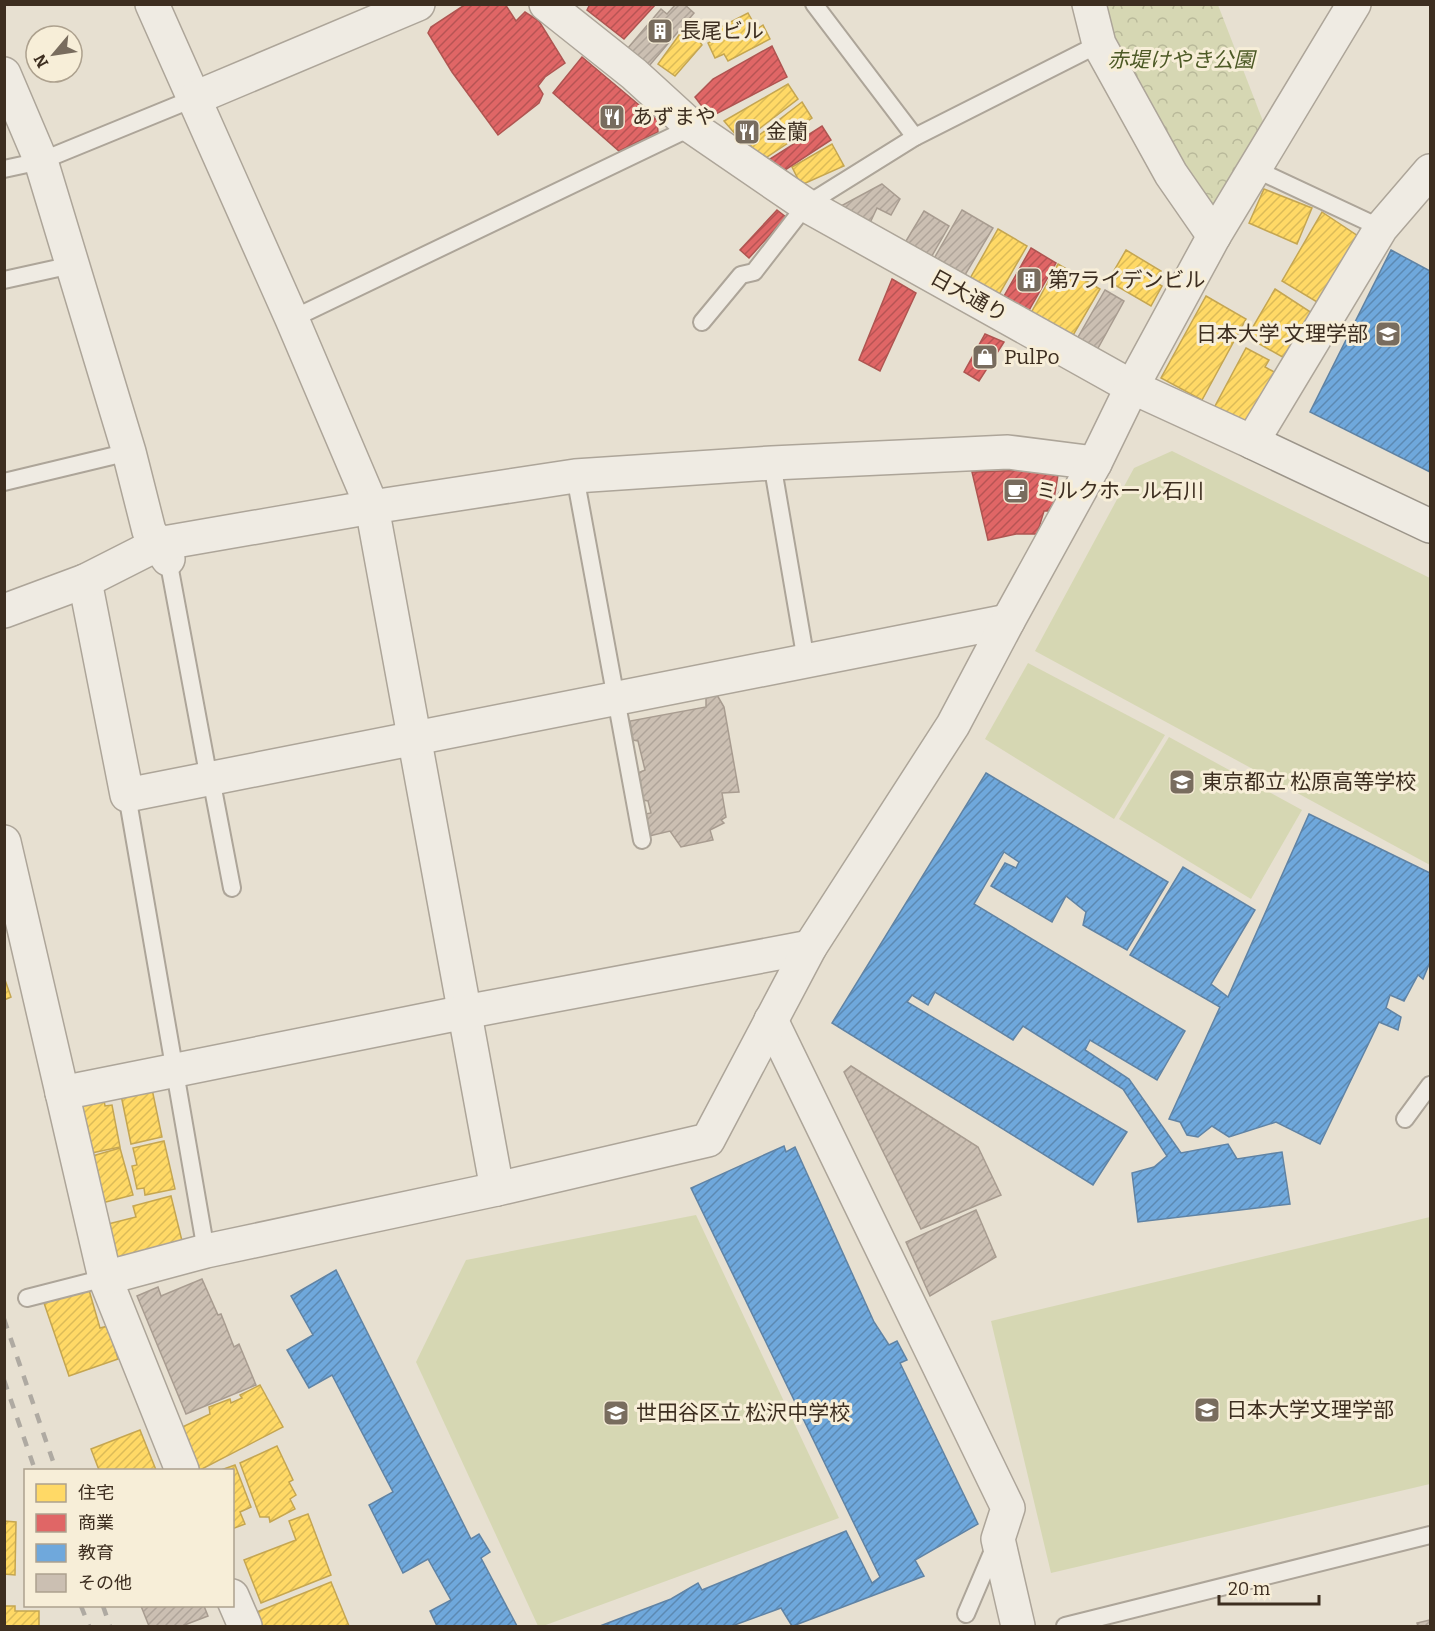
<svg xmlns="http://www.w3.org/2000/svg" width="1435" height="1631" viewBox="0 0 1435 1631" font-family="Bitter,'Noto Sans JP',serif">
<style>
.grass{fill:#d6d7b3}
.park{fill:url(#park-crowns)}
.homes{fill:url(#homes-hatch);stroke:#c5a651;stroke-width:1.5}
.shops{fill:url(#shops-hatch);stroke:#af5551;stroke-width:1.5}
.schools{fill:url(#schools-hatch);stroke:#6083a4;stroke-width:1.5}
.building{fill:url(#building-hatch);stroke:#a89c90;stroke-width:1.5}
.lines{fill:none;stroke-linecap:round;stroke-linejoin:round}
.lane-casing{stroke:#ada599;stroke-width:20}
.street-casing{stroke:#ada599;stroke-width:36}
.secondary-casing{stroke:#9c958a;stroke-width:36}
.lane{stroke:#efebe3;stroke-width:16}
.street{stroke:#efebe3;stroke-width:33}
.secondary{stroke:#efebe3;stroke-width:33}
.rail{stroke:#afaaa2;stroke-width:4.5;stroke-dasharray:10 10;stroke-linecap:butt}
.labels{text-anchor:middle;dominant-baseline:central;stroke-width:6;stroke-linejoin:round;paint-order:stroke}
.poi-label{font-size:21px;fill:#3d2e20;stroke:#f7eed8;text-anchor:start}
.park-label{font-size:21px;font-style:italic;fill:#4d5a26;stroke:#f7eed8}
.street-label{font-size:21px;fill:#3d2e20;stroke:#f7eed8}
</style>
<defs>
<pattern id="park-crowns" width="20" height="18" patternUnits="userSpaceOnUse" patternTransform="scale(1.5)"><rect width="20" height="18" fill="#d6d7b3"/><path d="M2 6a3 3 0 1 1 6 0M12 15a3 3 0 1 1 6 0" fill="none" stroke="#b9b99a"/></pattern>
<pattern id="homes-hatch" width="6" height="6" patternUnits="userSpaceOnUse" patternTransform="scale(1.5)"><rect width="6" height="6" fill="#ffd966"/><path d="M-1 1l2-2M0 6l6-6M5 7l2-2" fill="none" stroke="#dbbb58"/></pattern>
<pattern id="shops-hatch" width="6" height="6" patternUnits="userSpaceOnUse" patternTransform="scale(1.5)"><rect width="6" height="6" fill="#e06666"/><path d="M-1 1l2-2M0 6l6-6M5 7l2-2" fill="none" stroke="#b75454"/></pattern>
<pattern id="schools-hatch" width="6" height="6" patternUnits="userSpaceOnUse" patternTransform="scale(1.5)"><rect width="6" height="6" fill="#6fa8dc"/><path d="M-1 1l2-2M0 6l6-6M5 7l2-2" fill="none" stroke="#5c89b2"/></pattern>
<pattern id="building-hatch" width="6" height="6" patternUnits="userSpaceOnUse" patternTransform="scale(1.5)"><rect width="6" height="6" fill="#cbbfb2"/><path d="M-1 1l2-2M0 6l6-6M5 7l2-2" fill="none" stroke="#afa499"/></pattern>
</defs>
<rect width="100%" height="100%" fill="#e7e0d1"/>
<g class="grass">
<polygon points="1172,451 1430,578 1430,865 1035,651 1134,468"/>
<polygon points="1028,663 1165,735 1114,819 985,739"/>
<polygon points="1169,737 1302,810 1251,899 1119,819"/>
<polygon points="696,1215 839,1518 543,1626 538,1626 416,1362 466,1260"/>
<polygon points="1430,1217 1430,1484 1051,1573 991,1321"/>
</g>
<polygon class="park" points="1105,5 1218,5 1266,129 1211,211 1114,46"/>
<g class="homes">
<polygon points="748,13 757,29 763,25 770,39 728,61 724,54 715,58 708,43 717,38 713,31"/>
<polygon points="687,24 702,45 675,76 658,64"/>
<polygon points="788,84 798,99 742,142 724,121"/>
<polygon points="802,102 812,118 796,129 800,135 761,161 749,143"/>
<polygon points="832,144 844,166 801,185 792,167"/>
<polygon points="1264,189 1312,208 1297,244 1249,223"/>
<polygon points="1322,212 1358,236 1317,302 1282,281"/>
<polygon points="998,229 1027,246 997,298 968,282"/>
<polygon points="1126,250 1161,271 1155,282 1162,286 1151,306 1108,281"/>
<polygon points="1058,264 1100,289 1072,337 1031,313"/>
<polygon points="1275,289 1312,313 1286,359 1247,337"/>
<polygon points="1206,296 1246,319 1202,400 1161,378"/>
<polygon points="1246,348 1269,360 1265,367 1276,373 1248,426 1214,408"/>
<polygon points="4,977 11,997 4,1000"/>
<polygon points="152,1089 162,1137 131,1144 121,1095"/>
<polygon points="103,1095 105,1106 112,1105 120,1147 82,1155 71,1102"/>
<polygon points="164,1141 175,1189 145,1195 144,1188 137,1189 132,1166 137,1165 133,1148"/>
<polygon points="120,1148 133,1195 94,1205 82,1159"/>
<polygon points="171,1196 183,1245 113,1262 104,1225 136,1217 133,1206"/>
<polygon points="89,1290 100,1328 108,1326 118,1359 69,1376 44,1303"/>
<polygon points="260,1385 283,1427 200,1470 178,1429 210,1414 209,1407 230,1399 231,1403 242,1398 240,1395"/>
<polygon points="140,1430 156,1470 99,1470 91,1449"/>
<polygon points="277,1446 293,1480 289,1482 296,1495 290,1499 295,1509 270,1522 269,1517 260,1517 240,1463"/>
<polygon points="235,1465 251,1507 240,1512 245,1524 232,1529 232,1470 221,1470"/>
<polygon points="308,1514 331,1575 261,1603 244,1560 296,1540 289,1521"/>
<polygon points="4,1521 16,1522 15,1575 4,1574"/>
<polygon points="331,1582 349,1626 263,1626 257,1612"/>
<polygon points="4,1606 15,1606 15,1611 39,1611 39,1626 4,1626"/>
</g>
<g class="shops">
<polygon points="466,4 505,4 516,21 525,12 539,21 565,63 545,77 538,86 543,94 539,103 498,135 452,72 428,33 431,27"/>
<polygon points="590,4 656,4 624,39 587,10"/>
<polygon points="772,46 787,77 710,117 695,97 713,79"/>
<polygon points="582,57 657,120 658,132 619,151 553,93"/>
<polygon points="822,126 831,140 779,174 770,159"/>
<polygon points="777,210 786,217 749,258 740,250"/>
<polygon points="1031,248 1056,263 1028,312 1003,298"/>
<polygon points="892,279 916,293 880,371 859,360"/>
<polygon points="985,334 1004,342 979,381 964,372"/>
<polygon points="1059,469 1052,511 1044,511 1037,534 1016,534 988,540 972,472"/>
</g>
<g class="schools">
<polygon points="1391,250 1430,271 1430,472 1310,412"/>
<polygon points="986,773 1168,882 1127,950 1083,925 1086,912 1066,896 1052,922 991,886 1005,863 1016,868 1019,862 1004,852 974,904 1185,1031 1157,1080 1090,1040 1085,1050 1129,1079 1181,1153 1228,1144 1237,1159 1282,1152 1290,1204 1138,1222 1132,1173 1154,1167 1167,1156 1123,1089 1023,1026 1013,1040 935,992 928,1005 912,995 907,1002 1127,1132 1093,1185 832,1023"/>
<polygon points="1309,814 1430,873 1430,962 1423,979 1418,975 1404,1001 1390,995 1386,1008 1401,1017 1398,1030 1379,1022 1320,1144 1276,1122 1229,1137 1212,1126 1198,1137 1187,1135 1180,1122 1169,1119 1220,1007 1130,955 1183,867 1255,910 1211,984 1228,997"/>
<polygon points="784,1146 786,1152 795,1147 874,1322 889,1345 897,1341 907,1360 900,1363 978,1524 915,1560 924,1576 793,1626 792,1626 781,1608 732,1626 600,1626 671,1599 698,1583 702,1590 846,1531 872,1583 880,1577 691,1188"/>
<polygon points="336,1270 471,1539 479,1534 490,1552 481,1558 517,1626 437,1626 430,1611 451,1600 428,1559 403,1573 369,1505 393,1492 332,1375 309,1388 287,1350 313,1335 291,1296"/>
</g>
<g class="building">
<polygon points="676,4 684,4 694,13 649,66 628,48 661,9 667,14"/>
<polygon points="882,184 900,199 891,215 877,208 869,225 839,207"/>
<polygon points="962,210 993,228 962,280 932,262"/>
<polygon points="924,211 949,226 929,261 903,246"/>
<polygon points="1105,290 1124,301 1097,350 1077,339"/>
<polygon points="717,695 724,707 739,792 722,793 726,817 721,820 724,823 710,830 713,840 681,847 670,831 649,836 645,814 651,813 648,801 643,800 638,773 645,770 638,741 633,740 630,721 706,707 706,698"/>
<polygon points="851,1066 978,1147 1001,1195 921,1229 844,1072"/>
<polygon points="976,1210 996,1257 930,1296 906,1242"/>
<polygon points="202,1279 218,1315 221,1314 234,1347 239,1344 256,1385 186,1414 137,1296 158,1287 161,1296"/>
<polygon points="141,1606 204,1606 208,1616 182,1626 149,1626"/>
<polygon points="1430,1620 1430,1626 1418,1626 1417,1623"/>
</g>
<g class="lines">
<g class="lane-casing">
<g id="lane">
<polyline points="814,4 915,137"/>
<polyline points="4,169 41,161 195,98"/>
<polyline points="1255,169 1381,228"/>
<polyline points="4,280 72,265"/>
<polyline points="292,319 692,127"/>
<polyline points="702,322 741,275 754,272 806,205 915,137 1099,44"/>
<polyline points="772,463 806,661"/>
<polyline points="575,476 642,840"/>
<polyline points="4,482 129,452"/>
<polyline points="168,559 209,779 214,794 232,888"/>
<polyline points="127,795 206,1251"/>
<polyline points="1405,1119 1430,1085"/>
<polyline points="27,1298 105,1278"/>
<polyline points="966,1614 995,1546"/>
<polyline points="1065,1626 1430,1535"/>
</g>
</g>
<g class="street-casing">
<g id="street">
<polyline points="152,4 292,319 372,507 497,1189"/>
<polyline points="546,4 634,74 692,127 806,205 1132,387 1252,442 1381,228 1430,171"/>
<polyline points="1089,4 1099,44 1171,174 1214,236"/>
<polyline points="4,74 41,161 129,452 149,531 168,559"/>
<polyline points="195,98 418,4"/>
<polyline points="85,581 127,795 1008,621"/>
<polyline points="4,611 85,581 158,544 372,507 575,476 772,463 1008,452 1095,463"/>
<polyline points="4,842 105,1278 182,1470"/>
<polyline points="771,1020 1008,1508 998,1539 1018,1626"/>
<polyline points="62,1093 465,1012 810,947"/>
<polyline points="105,1278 206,1251 497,1189 708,1140 810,947 953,725 1008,621 1095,463 1132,387 1214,236 1354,4"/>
<polyline points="232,1596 245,1626"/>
</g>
</g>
<g class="secondary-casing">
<polyline id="secondary" points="1252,442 1430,526"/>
</g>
<use href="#lane" class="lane"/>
<use href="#street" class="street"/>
<use href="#secondary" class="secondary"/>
<g class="rail">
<polyline points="4,1319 56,1470"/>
<polyline points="4,1380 35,1470"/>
<polyline points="81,1606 89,1626"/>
<polyline points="103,1606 110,1626"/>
</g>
</g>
<defs>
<g id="building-square" transform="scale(1.35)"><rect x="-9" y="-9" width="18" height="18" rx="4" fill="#786c5e" stroke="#f7eed8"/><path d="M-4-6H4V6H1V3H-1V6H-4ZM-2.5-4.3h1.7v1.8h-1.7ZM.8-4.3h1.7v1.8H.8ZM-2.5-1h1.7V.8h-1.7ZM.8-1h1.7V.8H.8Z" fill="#fff"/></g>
<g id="restaurant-square" transform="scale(1.35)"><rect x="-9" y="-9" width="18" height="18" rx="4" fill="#786c5e" stroke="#f7eed8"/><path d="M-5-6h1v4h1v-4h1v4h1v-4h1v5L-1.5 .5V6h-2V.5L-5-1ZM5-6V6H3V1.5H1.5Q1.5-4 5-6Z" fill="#fff"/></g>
<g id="university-square" transform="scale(1.35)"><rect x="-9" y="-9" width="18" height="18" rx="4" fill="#786c5e" stroke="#f7eed8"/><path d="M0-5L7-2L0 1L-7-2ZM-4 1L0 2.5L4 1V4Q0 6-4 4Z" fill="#fff"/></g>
<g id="shop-square" transform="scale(1.35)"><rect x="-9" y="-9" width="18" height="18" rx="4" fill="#786c5e" stroke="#f7eed8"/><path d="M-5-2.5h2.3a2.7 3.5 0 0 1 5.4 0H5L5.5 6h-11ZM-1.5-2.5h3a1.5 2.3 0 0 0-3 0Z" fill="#fff"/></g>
<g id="cafe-square" transform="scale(1.35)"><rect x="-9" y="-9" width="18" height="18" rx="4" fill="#786c5e" stroke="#f7eed8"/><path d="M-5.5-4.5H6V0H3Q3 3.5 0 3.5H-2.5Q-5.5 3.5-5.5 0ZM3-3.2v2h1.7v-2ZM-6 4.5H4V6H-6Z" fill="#fff"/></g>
<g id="school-square" transform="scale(1.35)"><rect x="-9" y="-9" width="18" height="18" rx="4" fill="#786c5e" stroke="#f7eed8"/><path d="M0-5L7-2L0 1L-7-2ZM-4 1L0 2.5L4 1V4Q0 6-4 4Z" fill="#fff"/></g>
</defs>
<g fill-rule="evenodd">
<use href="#building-square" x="660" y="31"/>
<use href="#restaurant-square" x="612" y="117"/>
<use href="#restaurant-square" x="747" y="132"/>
<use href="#building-square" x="1029" y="280"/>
<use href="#university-square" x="1388" y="334"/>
<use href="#shop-square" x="985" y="357"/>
<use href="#cafe-square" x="1016" y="491"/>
<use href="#school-square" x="1182" y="782"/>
<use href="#university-square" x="1207" y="1410"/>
<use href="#school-square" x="616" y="1413"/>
</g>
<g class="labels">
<g class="poi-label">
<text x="680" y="31">長尾ビル</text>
<text x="632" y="117">あずまや</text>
<text x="766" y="132">金蘭</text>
<text x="1048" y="280">第7ライデンビル</text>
<text x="1368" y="334" text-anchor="end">日本大学 文理学部</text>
<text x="1004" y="357">PulPo</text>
<text x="1036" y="491">ミルクホール石川</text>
<text x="1202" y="782">東京都立 松原高等学校</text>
<text x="1226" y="1410">日本大学文理学部</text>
<text x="636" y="1413">世田谷区立 松沢中学校</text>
</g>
<g class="park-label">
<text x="1181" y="60">赤堤けやき公園</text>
</g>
<g class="street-label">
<text transform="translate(969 296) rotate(29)">日大通り</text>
</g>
</g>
<rect width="1435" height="1631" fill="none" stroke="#3d2e20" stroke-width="12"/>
<rect x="24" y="1469" width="210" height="138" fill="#f7eed8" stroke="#ada18e" stroke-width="1.5"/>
<rect x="36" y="1484" width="30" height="18" fill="#ffd966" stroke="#ada18e" stroke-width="1.5"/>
<text x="78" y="1499" font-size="18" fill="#3d2e20">住宅</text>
<rect x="36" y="1514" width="30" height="18" fill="#e06666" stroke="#ada18e" stroke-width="1.5"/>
<text x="78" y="1529" font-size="18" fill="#3d2e20">商業</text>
<rect x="36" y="1544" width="30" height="18" fill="#6fa8dc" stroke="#ada18e" stroke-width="1.5"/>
<text x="78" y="1559" font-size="18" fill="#3d2e20">教育</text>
<rect x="36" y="1574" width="30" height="18" fill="#cbbfb2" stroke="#ada18e" stroke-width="1.5"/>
<text x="78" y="1589" font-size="18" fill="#3d2e20">その他</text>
<g transform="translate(54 54) rotate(241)"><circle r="28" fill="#f7eed8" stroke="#ada18e" stroke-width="1.5"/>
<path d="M0-4.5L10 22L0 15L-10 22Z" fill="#786c5e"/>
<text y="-9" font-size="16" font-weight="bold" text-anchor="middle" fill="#3d2e20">N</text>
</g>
<path d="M1219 1595v9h100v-9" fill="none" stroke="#3d2e20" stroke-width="3"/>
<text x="1228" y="1595" font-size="18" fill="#3d2e20" stroke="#f7eed8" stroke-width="4.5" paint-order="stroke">20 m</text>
</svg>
